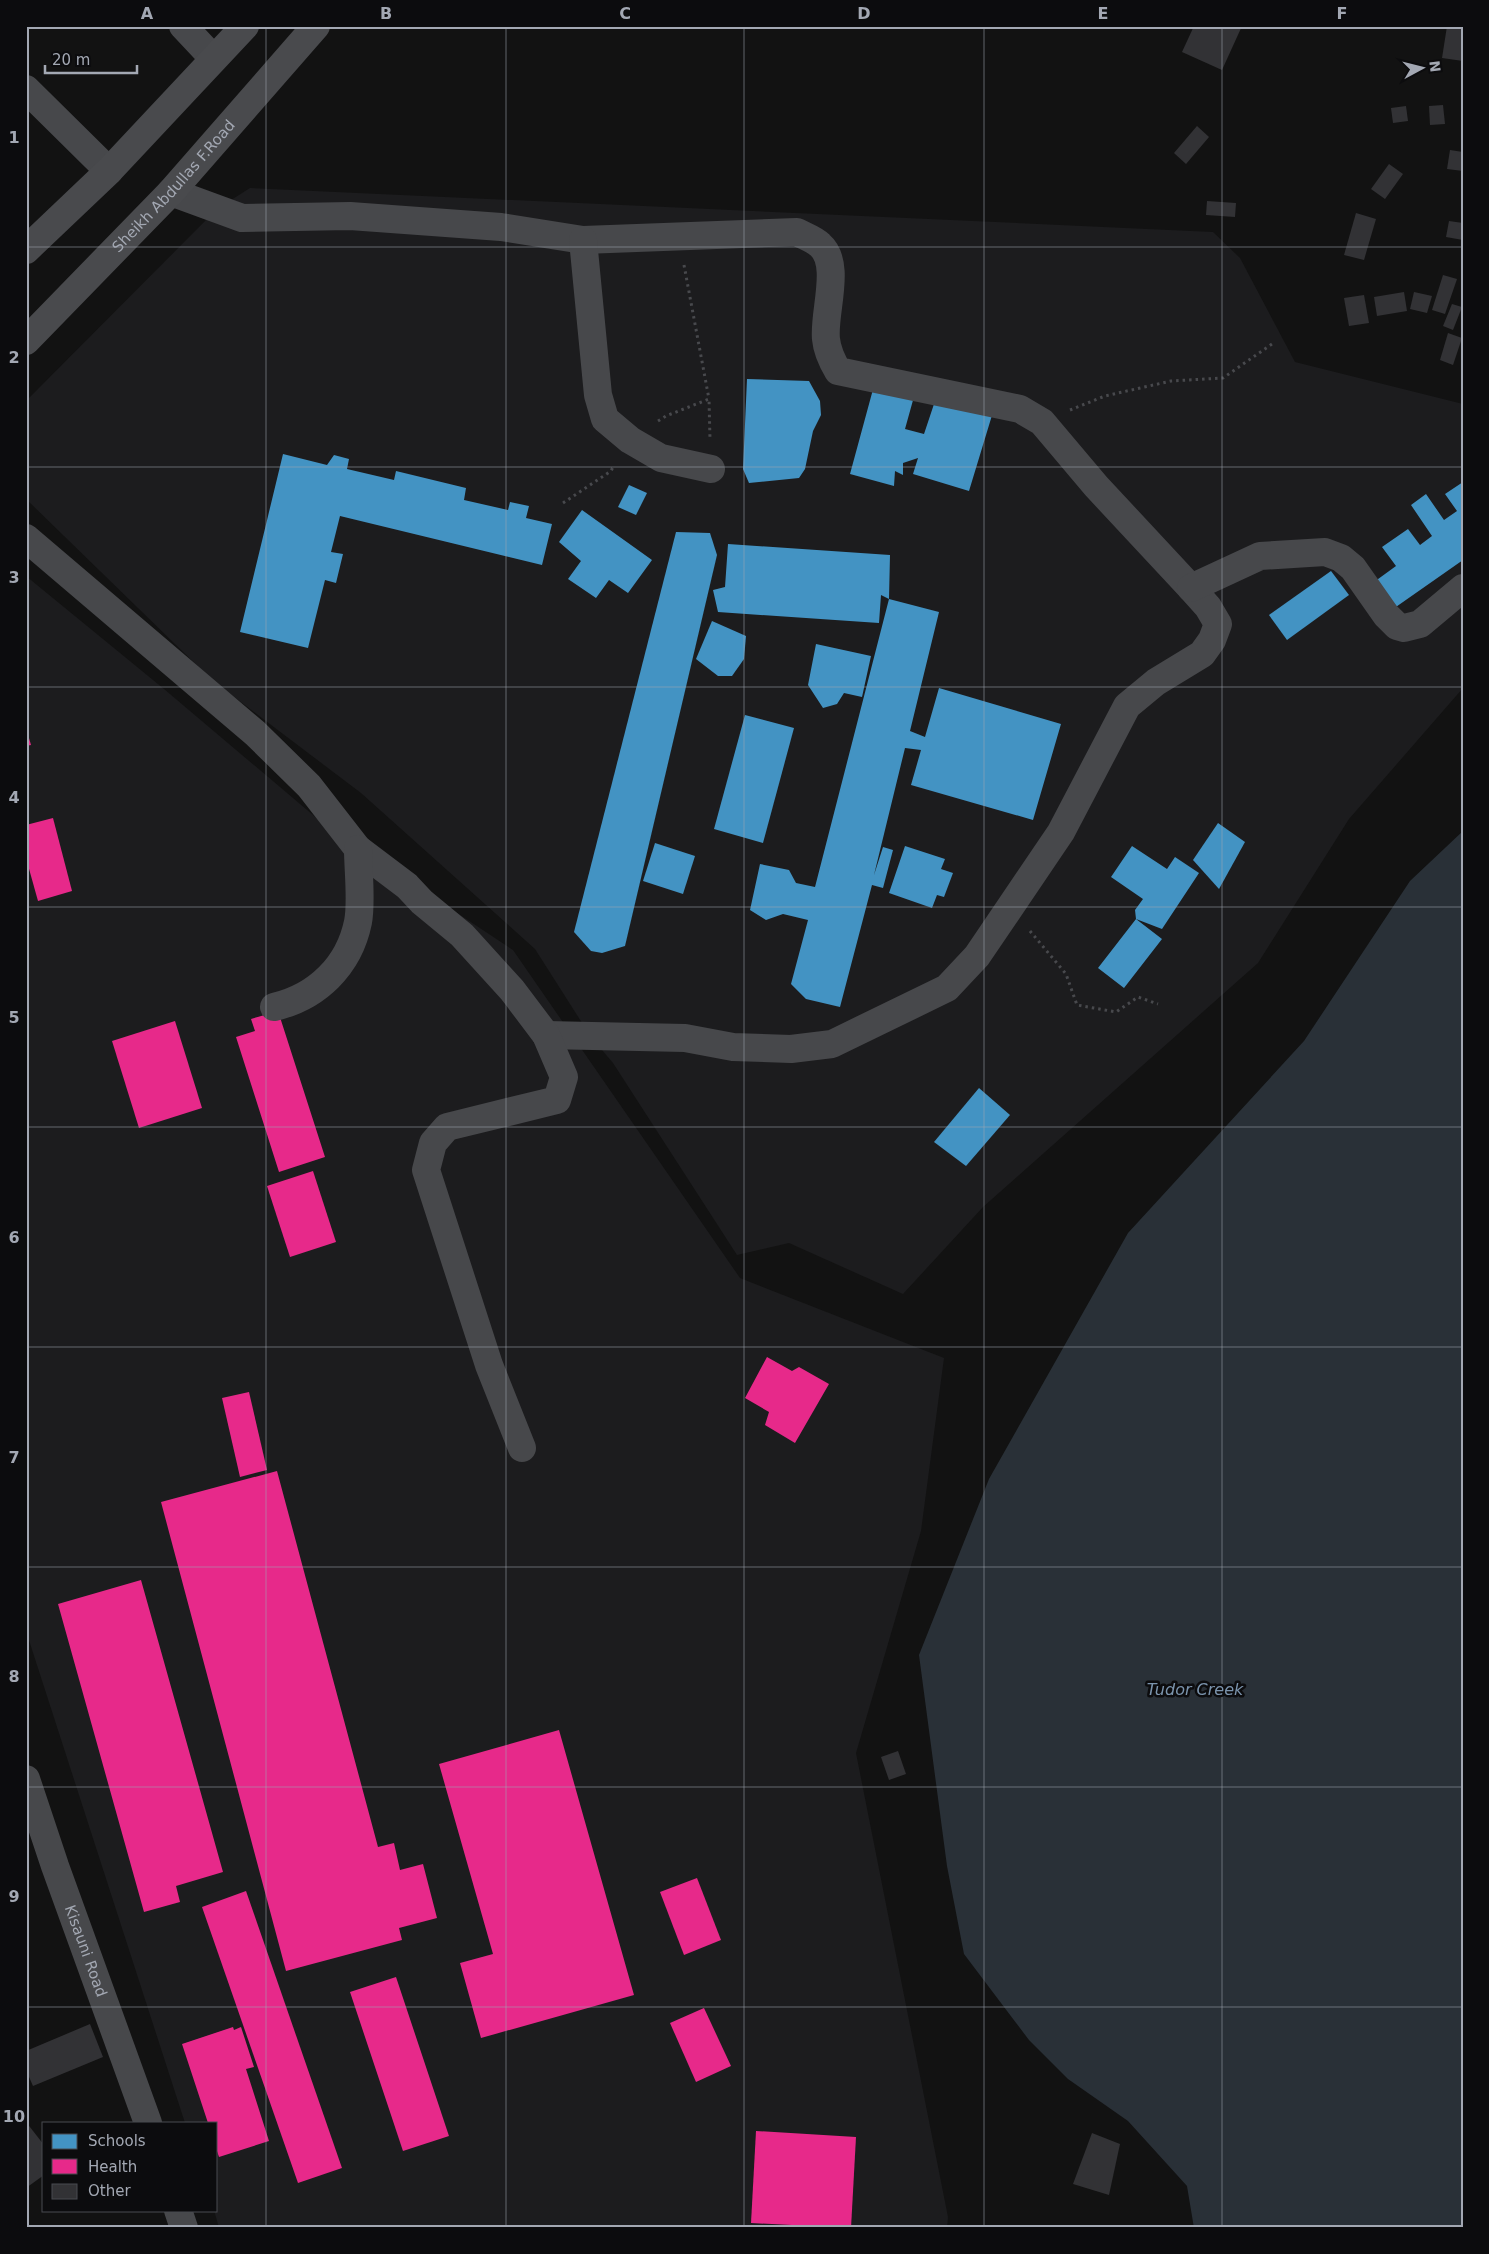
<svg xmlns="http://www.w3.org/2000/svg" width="1489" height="2254" viewBox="0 0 1489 2254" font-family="'DejaVu Sans',sans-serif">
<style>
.built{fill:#1c1c1e}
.water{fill:#293037}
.schools{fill:#4393c3}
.health{fill:#e7298a}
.building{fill:#323235}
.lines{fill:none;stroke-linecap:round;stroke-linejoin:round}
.path{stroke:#48494d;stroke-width:3;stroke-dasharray:2.5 4;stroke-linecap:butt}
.minor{stroke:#47484b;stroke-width:28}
.major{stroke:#494a4d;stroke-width:28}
.grid{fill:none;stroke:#a3a8b3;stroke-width:1;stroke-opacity:0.55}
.labels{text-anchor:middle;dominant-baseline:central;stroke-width:5;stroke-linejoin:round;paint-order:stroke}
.street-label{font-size:15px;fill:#a3a8b3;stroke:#0c0c0e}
.water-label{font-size:16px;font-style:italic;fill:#7b94ad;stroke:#0c0c0e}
.neatline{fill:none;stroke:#a3a8b3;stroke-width:2}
.grid-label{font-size:16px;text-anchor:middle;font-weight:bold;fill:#a3a8b3}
</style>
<rect width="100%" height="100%" fill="#121212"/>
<g class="built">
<polygon points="250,188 1213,232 1240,258 1295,362 1463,404 1463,688 1349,819 1258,963 983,1207 903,1294 789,1243 737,1255 613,1063 591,1037 535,949 361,793 213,681 26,499 26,401 217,209"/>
<polygon points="26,576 164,689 326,826 513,950 740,1278 944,1358 921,1531 856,1753 948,2217 947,2228 219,2228 214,2210 216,2210 216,2123 185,2123 26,1631"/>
</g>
<polygon class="water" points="1463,831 1463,2228 1194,2228 1187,2186 1128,2121 1068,2079 1029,2040 964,1954 947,1866 919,1655 989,1479 1128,1233 1304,1041 1410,881"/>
<g class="schools">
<polygon points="747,379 809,381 820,401 821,415 813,431 805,469 799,478 749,483 743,469"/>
<polygon points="875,382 915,393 905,429 924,434 937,395 993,412 969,491 913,474 918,458 903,463 903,475 895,471 894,486 850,474"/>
<polygon points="283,454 327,465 334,455 349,459 347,469 394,480 396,471 466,488 464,500 508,510 510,502 529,506 526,518 552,524 542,565 340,516 331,552 343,554 336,583 325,580 308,648 240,632"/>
<polygon points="1463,482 1463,560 1393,609 1374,582 1396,566 1382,547 1408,529 1420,545 1432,536 1411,505 1426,494 1444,520 1457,511 1445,494"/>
<polygon points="629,485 647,493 636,515 618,507"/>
<polygon points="582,510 652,560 628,593 609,580 596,598 568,579 581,561 559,542"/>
<polygon points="676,532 710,533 717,555 625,946 602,953 591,951 574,932"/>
<polygon points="728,544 890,555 889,599 881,595 879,623 718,612 713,590 725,587"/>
<polygon points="1331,571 1349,595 1287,640 1269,615"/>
<polygon points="889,599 939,612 910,731 925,737 939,688 1061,724 1033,820 911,785 921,750 905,748 874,875 883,847 893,850 883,888 872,885 840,1007 806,999 791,984 808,920 783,914 766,920 750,910 760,864 789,870 796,883 815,887"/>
<polygon points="712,621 746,636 744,659 732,676 718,676 696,659"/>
<polygon points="816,644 871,656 862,697 844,693 837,704 823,708 808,685"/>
<polygon points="745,715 794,728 763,843 714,829"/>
<polygon points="1218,823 1245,842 1219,889 1193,860"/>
<polygon points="655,843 695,856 683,894 643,881"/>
<polygon points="905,846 945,859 941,869 953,873 944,897 937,895 932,908 889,893"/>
<polygon points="1132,846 1167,869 1175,857 1199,873 1162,929 1136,919 1162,939 1124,988 1098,968 1136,919 1135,910 1143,899 1111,877"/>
<polygon points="979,1088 1010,1115 966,1166 934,1142"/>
</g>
<g class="health">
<polygon points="26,728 31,745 26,746"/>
<polygon points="53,818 72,891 38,901 26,858 26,825"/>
<polygon points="278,1011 325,1157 279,1172 236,1037 255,1031 251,1019"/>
<polygon points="175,1021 202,1108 139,1128 112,1041"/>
<polygon points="313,1171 336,1242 290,1257 267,1186"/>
<polygon points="767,1357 792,1371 799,1367 829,1384 795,1443 765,1425 769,1412 745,1398"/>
<polygon points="249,1392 267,1470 240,1477 222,1398"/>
<polygon points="277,1471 378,1847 394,1843 400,1870 423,1864 437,1918 399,1928 402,1940 286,1971 161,1502"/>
<polygon points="141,1580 223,1872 176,1886 180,1902 144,1912 58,1604"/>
<polygon points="559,1730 634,1995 481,2038 460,1963 493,1954 439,1764"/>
<polygon points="697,1878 721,1940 684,1955 660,1892"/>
<polygon points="246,1891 342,2168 298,2183 202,1907"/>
<polygon points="396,1977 449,2136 403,2151 350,1992"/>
<polygon points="704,2008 731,2066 696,2082 670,2023"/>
<polygon points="233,2027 234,2030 241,2027 254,2067 246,2069 269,2141 219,2157 216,2148 216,2123 208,2123 182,2044"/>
<polygon points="756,2131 856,2137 851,2228 751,2223"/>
</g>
<g class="building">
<polygon points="1194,26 1242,26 1222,70 1182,52"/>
<polygon points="1447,26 1463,26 1463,61 1442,58"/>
<polygon points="1443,105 1445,124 1430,125 1429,106"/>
<polygon points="1406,106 1408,121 1393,123 1391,108"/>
<polygon points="1197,126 1209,137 1186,164 1174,153"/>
<polygon points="1450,150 1463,152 1463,171 1447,169"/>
<polygon points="1389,164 1403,174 1385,199 1371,189"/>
<polygon points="1207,201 1236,203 1235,217 1206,215"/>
<polygon points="1356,213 1376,219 1364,260 1344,255"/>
<polygon points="1449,221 1463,223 1463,240 1446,237"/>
<polygon points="1443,275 1457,279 1445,314 1432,310"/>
<polygon points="1404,292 1407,311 1377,316 1374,297"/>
<polygon points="1414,292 1432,296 1427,313 1410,309"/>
<polygon points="1364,295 1369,323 1349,326 1344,298"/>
<polygon points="1452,304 1462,307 1453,330 1443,326"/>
<polygon points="1448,333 1462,338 1453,365 1440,360"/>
<polygon points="898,1751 906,1774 889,1780 881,1757"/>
<polygon points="90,2024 103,2057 33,2086 26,2070 26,2051"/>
<polygon points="26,2122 44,2145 44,2175 26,2188"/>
<polygon points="1092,2133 1120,2144 1109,2195 1073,2184"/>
</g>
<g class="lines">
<g class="path">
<polyline points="684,265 709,399"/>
<polyline points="1070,410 1105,396 1171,381 1223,378 1272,344"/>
<polyline points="658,421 666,416 709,399 710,440"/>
<polyline points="563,503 611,471 614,465"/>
<polyline points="1030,931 1066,974 1077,1005 1116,1012 1138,997 1158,1004"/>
</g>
<g class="minor">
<polyline points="183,26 213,58"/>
<polyline points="26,89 109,171"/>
<path d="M171,192L242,218L350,216L501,227L583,240L797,232C804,236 814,239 820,245C842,264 823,313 826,339C827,350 832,361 838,371L1020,409L1042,422L1096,486L1191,588L1208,607L1218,624L1212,640L1202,654L1156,682L1127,706L1061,832L977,956L947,988L832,1044L791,1049L733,1047L685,1038L546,1035"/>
<polyline points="583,240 598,395 605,419 630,440 661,458 711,469"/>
<polyline points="26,538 255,733 309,786 358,849 407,886 422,902 462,935 512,990 546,1035 564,1077 557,1100 447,1127 433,1143 426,1170 489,1365 522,1448"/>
<polyline points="1191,588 1260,556 1325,552 1341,558 1353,568 1386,615 1397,626 1404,628 1420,624 1463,588"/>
<path d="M274,1007C317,997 349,966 358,922C362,902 358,870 358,849"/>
<path id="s1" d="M26,1779L55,1866L148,2123"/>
<polyline points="178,2210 184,2228"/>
</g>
<g class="major">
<polyline points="26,250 109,171 245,26"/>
<path id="s2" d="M26,341L171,192L316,26"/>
</g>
</g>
<path class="grid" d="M266,26V2228M506,26V2228M744,26V2228M984,26V2228M1222,26V2228M26,247H1463M26,467H1463M26,687H1463M26,907H1463M26,1127H1463M26,1347H1463M26,1567H1463M26,1787H1463M26,2007H1463"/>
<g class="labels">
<g class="street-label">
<text stroke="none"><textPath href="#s2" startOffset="214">Sheikh Abdullas F.Road</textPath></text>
<text stroke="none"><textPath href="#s1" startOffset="182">Kisauni Road</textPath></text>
</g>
<g class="water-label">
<text x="1195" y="1689">Tudor Creek</text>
</g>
</g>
<rect width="1489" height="2254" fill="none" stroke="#0c0c0e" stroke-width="55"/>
<rect x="42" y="2122" width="175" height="90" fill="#0c0c0e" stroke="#484a50"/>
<rect x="52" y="2134" width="25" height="15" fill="#4393c3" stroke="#484a50"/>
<text x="88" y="2146" font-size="15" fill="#a3a8b3">Schools</text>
<rect x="52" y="2159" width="25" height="15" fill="#e7298a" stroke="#484a50"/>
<text x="88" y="2172" font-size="15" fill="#a3a8b3">Health</text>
<rect x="52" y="2184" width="25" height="15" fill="#323235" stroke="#484a50"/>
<text x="88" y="2196" font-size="15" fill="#a3a8b3">Other</text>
<g transform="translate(1422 68) rotate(83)" stroke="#0c0c0e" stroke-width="4" paint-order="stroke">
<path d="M0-4L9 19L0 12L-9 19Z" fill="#a3a8b3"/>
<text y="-8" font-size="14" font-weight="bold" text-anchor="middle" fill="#a3a8b3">N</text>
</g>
<path d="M45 65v8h92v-8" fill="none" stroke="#a3a8b3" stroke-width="2.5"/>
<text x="52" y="65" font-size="15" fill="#a3a8b3" stroke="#0c0c0e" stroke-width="4" paint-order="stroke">20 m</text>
<rect x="28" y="28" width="1434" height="2198" class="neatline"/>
<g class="grid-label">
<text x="147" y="19">A</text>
<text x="386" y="19">B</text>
<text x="625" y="19">C</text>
<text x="864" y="19">D</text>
<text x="1103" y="19">E</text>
<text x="1342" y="19">F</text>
<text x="14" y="143">1</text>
<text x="14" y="363">2</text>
<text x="14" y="583">3</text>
<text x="14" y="803">4</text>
<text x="14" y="1023">5</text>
<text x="14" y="1243">6</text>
<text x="14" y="1463">7</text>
<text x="14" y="1682">8</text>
<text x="14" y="1902">9</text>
<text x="14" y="2122">10</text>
</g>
</svg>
